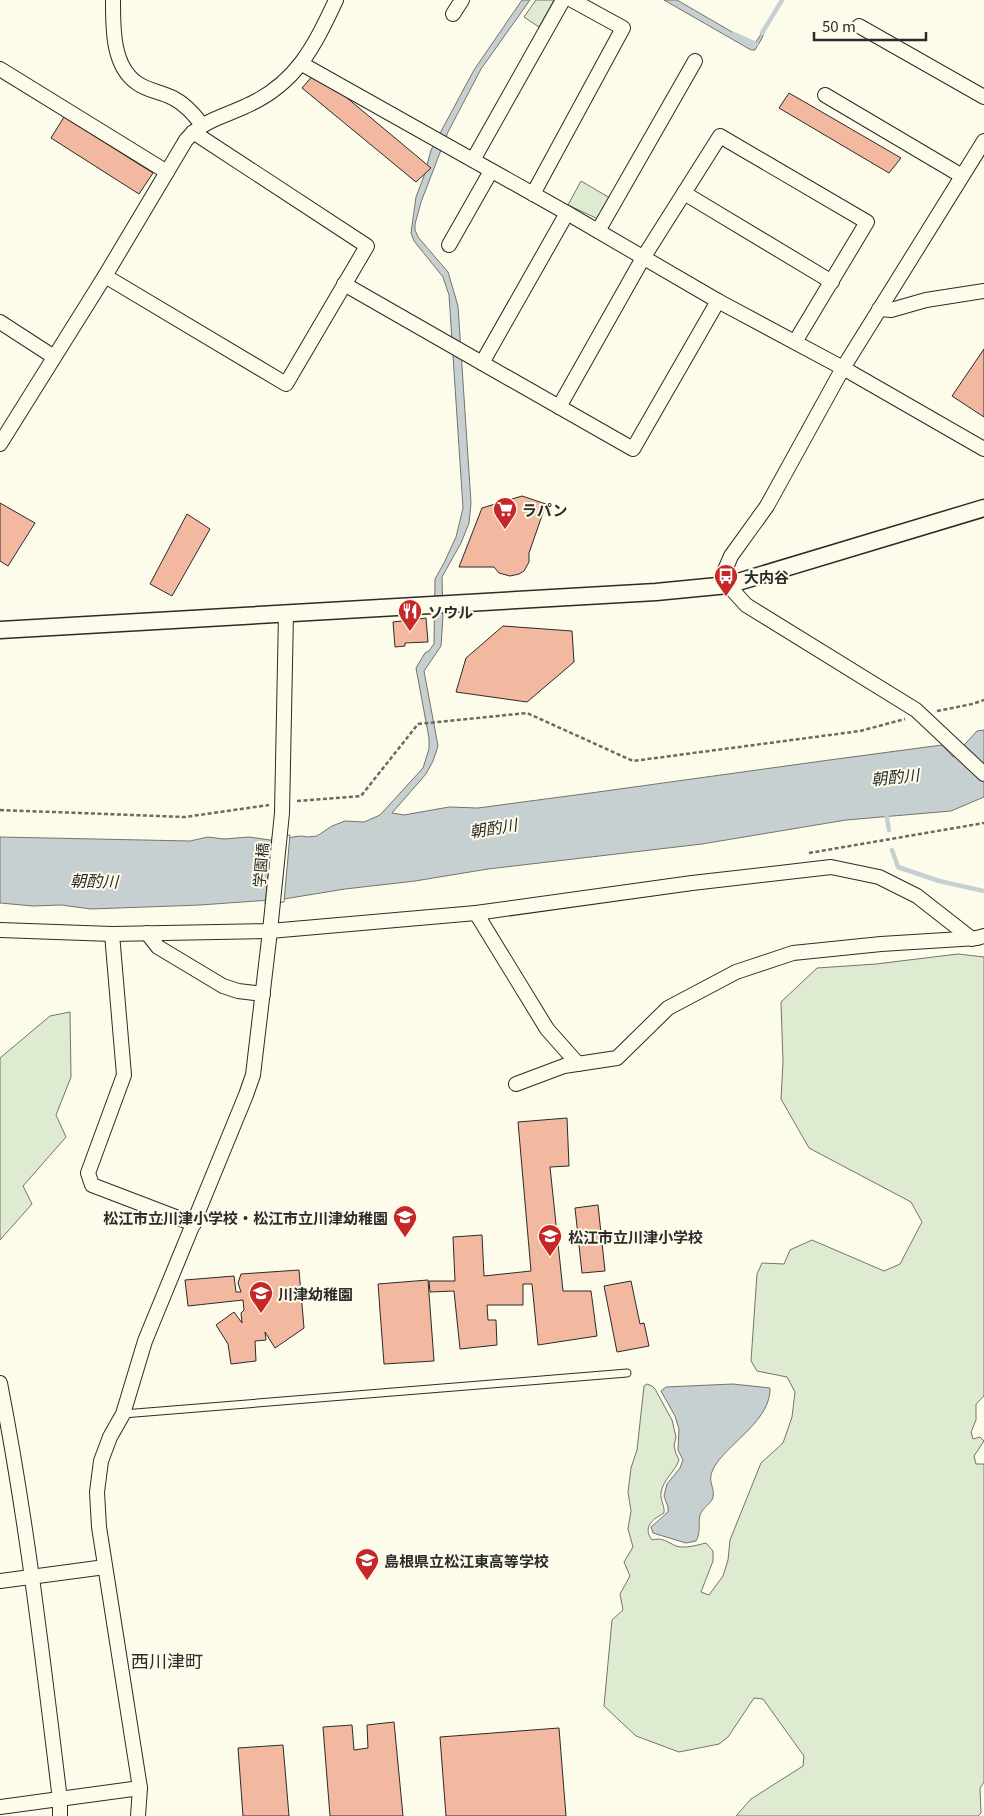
<svg xmlns="http://www.w3.org/2000/svg" width="984" height="1816" viewBox="0 0 984 1816" font-family="Georgia,'Noto Sans JP',serif">
<style>
.green{fill:#deebd1;stroke:#74746e}
.water{fill:#c7d0d0;stroke:#74746e}
.pier{fill:#fdfbea;stroke:#74746e}
.lines{fill:none;stroke-linecap:round;stroke-linejoin:round}
.stream{stroke:#c7d0d0;stroke-width:4.5}
.building{fill:#f2b8a0;stroke:#2b2b2b}
.service-casing{stroke:#2b2b2b;stroke-width:9}
.minor-casing{stroke:#2b2b2b;stroke-width:16}
.tertiary-casing{stroke:#2b2b2b;stroke-width:19}
.path{stroke:#6a6964;stroke-width:2.5;stroke-dasharray:4 2.5;stroke-linecap:butt}
.service{stroke:#fdfbea;stroke-width:7}
.minor{stroke:#fdfbea;stroke-width:14}
.tertiary{stroke:#fdfbea;stroke-width:16}
.labels{text-anchor:middle;dominant-baseline:central;stroke-width:4;stroke-linejoin:round;paint-order:stroke}
.poi-label{font-size:15px;font-weight:bold;fill:#2b2b2b;stroke:#fdfbea;text-anchor:start}
.street-label{font-size:15px;fill:#2b2b2b;stroke:#fdfbea}
.water-label{font-size:16px;font-style:italic;fill:#2b2b2b;stroke:#fdfbea}
.quarter-label{font-size:18px;fill:#2b2b2b;stroke:#fdfbea}
</style>
<rect width="100%" height="100%" fill="#fdfbea"/>
<g class="green">
<polygon points="536,0 554,0 539,27 524,17"/>
<polygon points="581,181 610,198 598,219 568,205"/>
<path d="M958,954L984,957V1396L976,1404V1420L971,1432L973,1439L980,1437L984,1441L974,1456L976,1464H984V1782L980,1788L981,1813L978,1816H736L751,1799L803,1766L804,1756L763,1699L754,1698L728,1737L719,1744L679,1752L636,1736L604,1706L612,1620L623,1610L620,1594L630,1576L624,1562L633,1547L628,1529L631,1511L628,1492L631,1468L637,1450L644,1386L647,1384L652,1386L655,1389L672,1420L676,1437L674,1446L676,1454L679,1460C675,1472 663,1479 661,1493C660,1500 665,1506 664,1513C653,1519 642,1527 652,1540C662,1537 667,1542 676,1546C685,1549 697,1545 706,1543L713,1551V1561L701,1592L709,1595L723,1576L728,1560L730,1540L761,1463L783,1443L792,1417L795,1392L787,1377L757,1371L751,1361L757,1274L762,1263L784,1264L790,1250L812,1240L884,1271L900,1264L922,1222L911,1202L809,1148L781,1099L783,1062L781,1002L817,968L876,964Z"/>
<polygon points="70,1012 71,1077 56,1115 66,1137 23,1186 32,1204 0,1240 0,1058 50,1016"/>
</g>
<g class="water">
<path d="M522,0H530L481,69L448,132L421,202L415,224V230L418,237L448,272L458,306L471,503L469,523L461,543L442,577L443,616L441,646L424,671L438,746L433,761L426,774L392,813L404,815L449,807L478,808C633,788 787,765 942,745L953,757L977,731L984,730V797L951,811L846,820L702,844L488,869L415,881L345,889L284,899L200,905L91,909L61,905L33,906L0,903V837L190,841L208,837L224,839L249,837L270,840L301,836L308,837L317,836L332,826L345,821L364,822L380,815L423,768L429,749V738L416,668L425,653L429,651L434,644L435,579L444,563L456,537L463,508L449,295L443,277L414,241L411,233L416,197L424,176L431,150L474,70Z"/>
<polygon points="664,0 677,0 751,43 755,43 766,27 762,38 755,50 751,50"/>
<path d="M733,1384L770,1388C771,1419 732,1441 716,1464C705,1481 715,1485 713,1497C712,1503 703,1507 700,1515C698,1524 701,1533 696,1541L686,1543L653,1533L651,1527L668,1512V1507L664,1496L667,1484L680,1468L683,1460L678,1450L679,1429L675,1416L661,1391L666,1387Z"/>
</g>
<polygon class="pier" points="290,835 284,902 265,904 272,837"/>
<g class="lines">
<g class="stream">
<polyline points="762,33 782,0"/>
<polyline points="734,34 756,44"/>
<polyline points="886,812 889,830"/>
<polyline points="892,850 898,867 939,881 984,891"/>
</g>
</g>
<g class="building">
<polygon points="316,72 431,168 416,182 302,88"/>
<polygon points="789,93 815,108 901,158 889,173 779,108"/>
<polygon points="64,117 153,173 139,194 51,138"/>
<polygon points="984,349 984,417 952,396"/>
<polygon points="522,496 546,504 529,553 529,562 524,571 519,574 510,576 499,573 494,567 459,567 482,508"/>
<polygon points="0,503 35,523 8,566 0,561"/>
<polygon points="187,514 210,529 172,596 150,584"/>
<polygon points="426,618 428,642 405,643 405,646 395,647 393,622"/>
<polygon points="503,626 572,631 574,662 527,702 456,692 466,658"/>
<polygon points="567,1118 569,1166 550,1167 563,1291 591,1291 597,1336 538,1345 532,1284 523,1284 523,1305 487,1305 488,1320 496,1320 497,1345 460,1349 454,1291 430,1292 429,1281 455,1281 453,1237 482,1235 484,1276 531,1271 518,1122"/>
<polygon points="598,1205 605,1271 582,1273 575,1208"/>
<polygon points="299,1270 304,1328 275,1348 265,1332 266,1340 255,1341 256,1361 231,1364 228,1344 216,1325 234,1312 242,1323 241,1313 244,1310 243,1300 188,1306 185,1280 234,1276 236,1292 241,1292 238,1283 241,1274"/>
<polygon points="428,1280 434,1361 384,1364 378,1284"/>
<polygon points="631,1281 640,1324 644,1323 649,1346 617,1352 604,1286"/>
<polygon points="394,1722 403,1816 330,1816 323,1727 352,1725 354,1750 368,1748 367,1725"/>
<polygon points="559,1728 566,1816 446,1816 440,1737"/>
<polygon points="283,1745 289,1816 243,1816 238,1748"/>
</g>
<g class="lines">
<g class="service-casing">
<polyline id="service" points="123,1414 627,1373"/>
</g>
<g class="minor-casing">
<g id="minor">
<path d="M113,0C113,27 112,66 137,83C148,91 162,92 173,98C185,104 194,114 202,125"/>
<polyline points="453,14 462,0"/>
<polyline points="859,26 984,97"/>
<polyline points="302,64 567,213 718,301 843,368 984,449"/>
<polyline points="0,69 167,172"/>
<polyline points="825,95 962,176"/>
<polyline points="984,141 843,368 767,506 731,556 725,570 728,585 746,605 916,710 984,774"/>
<polyline points="473,160 563,0"/>
<polyline points="684,193 832,282"/>
<polyline points="533,194 623,28 572,0"/>
<polyline points="567,213 482,363 633,449 718,301"/>
<polyline points="598,231 695,61"/>
<polyline points="449,245 491,171"/>
<polyline points="105,276 286,384 367,246 193,132"/>
<polyline points="344,284 482,363"/>
<polyline points="879,309 891,310 926,300 984,291"/>
<polyline points="0,322 54,357"/>
<polyline points="559,407 643,258 720,136 867,222 795,342"/>
<path d="M0,444L105,276L186,140C203,120 223,117 246,106C296,84 314,47 336,0"/>
<polyline points="0,930 112,934 270,931 476,913"/>
<polyline points="147,933 158,947 223,986 238,991 263,994"/>
<polyline points="112,934 124,1075 88,1173 92,1185 194,1224"/>
<polyline points="578,1064 547,1029 476,913 692,883 831,867 879,877 917,896 972,939"/>
<polyline points="516,1084 564,1066 617,1058 668,1008 736,972 793,953 881,944 977,938 984,936"/>
<path d="M0,1383C27,1521 43,1660 60,1800V1816"/>
<polyline points="0,1581 105,1567"/>
<polyline points="0,1807 140,1788"/>
<polyline points="138,1816 140,1788 99,1527 97,1492 101,1461 110,1437 123,1414 145,1341 246,1095 253,1075 270,931 282,813 286,614"/>
</g>
</g>
<g class="tertiary-casing">
<polyline id="tertiary" points="0,630 656,592 728,585 984,508"/>
</g>
<g class="path">
<polyline points="937,711 972,704 984,700"/>
<polyline points="297,801 361,796 418,724 527,713 633,761 860,731 905,719"/>
<polyline points="0,810 185,817 269,805"/>
<polyline points="809,853 984,823"/>
</g>
<use href="#service" class="service"/>
<use href="#minor" class="minor"/>
<use href="#tertiary" class="tertiary"/>
</g>
<defs>
<g id="supermarket-pin" transform="scale(1.25)"><path d="M0 17L-7.5 6A9.5 9.5 0 1 1 7.5 6Z" fill="#c62828" stroke="#fdfbea"/><path d="M-6-5.5h2.5l.6 2H6L4.5 2H-2.5L-4.4-4H-6ZM-1.5 3.2a1.3 1.3 0 1 0 .1 0ZM3 3.2a1.3 1.3 0 1 0 .1 0Z" fill="#fff"/></g>
<g id="bus-pin" transform="scale(1.25)"><path d="M0 17L-7.5 6A9.5 9.5 0 1 1 7.5 6Z" fill="#c62828" stroke="#fdfbea"/><path d="M-5-6H5V4H4V6H2V4H-2V6H-4V4H-5ZM-3.5-4V0h7V-4ZM-3.5 1.2v1.5H-2V1.2ZM2 1.2v1.5H3.5V1.2Z" fill="#fff"/></g>
<g id="restaurant-pin" transform="scale(1.25)"><path d="M0 17L-7.5 6A9.5 9.5 0 1 1 7.5 6Z" fill="#c62828" stroke="#fdfbea"/><path d="M-5-6h1v4h1v-4h1v4h1v-4h1v5L-1.5 .5V6h-2V.5L-5-1ZM5-6V6H3V1.5H1.5Q1.5-4 5-6Z" fill="#fff"/></g>
<g id="school-pin" transform="scale(1.25)"><path d="M0 17L-7.5 6A9.5 9.5 0 1 1 7.5 6Z" fill="#c62828" stroke="#fdfbea"/><path d="M0-5L7-2L0 1L-7-2ZM-4 1L0 2.5L4 1V4Q0 6-4 4Z" fill="#fff"/></g>
</defs>
<g fill-rule="evenodd">
<use href="#supermarket-pin" x="505" y="509"/>
<use href="#bus-pin" x="726" y="576"/>
<use href="#restaurant-pin" x="410" y="611"/>
<use href="#school-pin" x="405" y="1217"/>
<use href="#school-pin" x="550" y="1236"/>
<use href="#school-pin" x="261" y="1293"/>
<use href="#school-pin" x="367" y="1560"/>
</g>
<g class="labels">
<g class="poi-label">
<text x="522" y="509">ラパン</text>
<text x="744" y="576">大内谷</text>
<text x="428" y="611">ソウル</text>
<text x="388" y="1217" text-anchor="end">松江市立川津小学校・松江市立川津幼稚園</text>
<text x="568" y="1236">松江市立川津小学校</text>
<text x="278" y="1293">川津幼稚園</text>
<text x="384" y="1560">島根県立松江東高等学校</text>
</g>
<g class="street-label">
<text transform="translate(260 865) rotate(-85)">学園橋</text>
</g>
<g class="water-label">
<text transform="translate(895 776) rotate(-6)">朝酌川</text>
<text transform="translate(493 827) rotate(-9)">朝酌川</text>
<text transform="translate(94 880) rotate(1)">朝酌川</text>
</g>
<g class="quarter-label">
<text x="167" y="1660">西川津町</text>
</g>
</g>
<path d="M814 32v8h112v-8" fill="none" stroke="#2b2b2b" stroke-width="2.5"/>
<text x="822" y="32" font-size="15" fill="#2b2b2b" stroke="#fdfbea" stroke-width="4" paint-order="stroke">50 m</text>
</svg>
